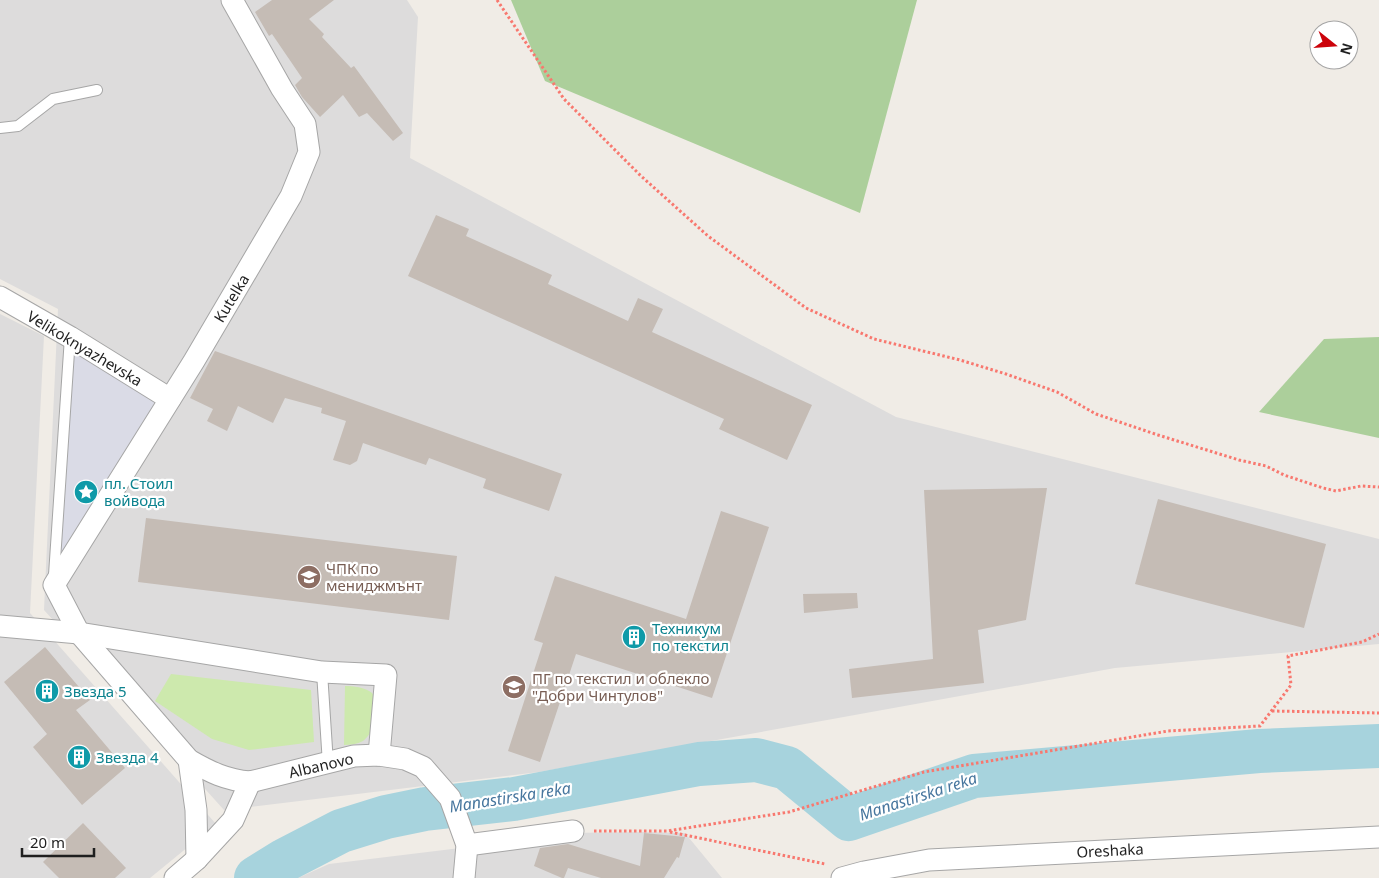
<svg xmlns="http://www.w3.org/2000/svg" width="1379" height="878" viewBox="0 0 1379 878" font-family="'Noto Sans',sans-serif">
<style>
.residential{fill:#dddcdc}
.grass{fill:#cde9ad}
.forest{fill:#accf9b}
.plaza{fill:#dadbe6}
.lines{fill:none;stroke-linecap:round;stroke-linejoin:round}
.river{stroke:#a7d3dd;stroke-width:44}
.building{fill:#c5bcb5}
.lane-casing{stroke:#a6a6a6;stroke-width:12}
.street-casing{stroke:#a6a6a6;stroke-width:23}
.path{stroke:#f8786f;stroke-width:3;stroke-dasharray:2.5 2.5;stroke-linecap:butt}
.lane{stroke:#fff;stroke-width:10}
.street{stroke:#fff;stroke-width:21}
.labels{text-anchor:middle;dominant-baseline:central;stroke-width:4.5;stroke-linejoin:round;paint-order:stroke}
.street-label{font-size:15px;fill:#1f1f1f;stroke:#fff}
.culture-label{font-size:15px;fill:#0d838f;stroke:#fff;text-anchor:start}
.education-label{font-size:15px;fill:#785e54;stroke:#fff;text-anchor:start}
.water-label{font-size:16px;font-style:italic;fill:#47769e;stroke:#fff}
</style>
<rect width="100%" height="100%" fill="#f0ece6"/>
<g class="residential">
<polygon points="0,0 407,0 418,17 410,158 896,417 1379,539 1379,644 1115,668 539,772 224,810 44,610 58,309 0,279"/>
<polygon points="0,314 44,336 30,613 216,824 150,878 0,878"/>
<polygon points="646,832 685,833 722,878 298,878 329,864 485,845 564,833"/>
</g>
<g class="grass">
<polygon points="171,674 311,690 314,742 249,750 212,739 155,701"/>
<path d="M345,686C353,686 365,687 372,693C383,705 375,732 363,741C357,744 350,745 344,745Z"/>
</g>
<g class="forest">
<polygon points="511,0 917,0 860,213 545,81"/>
<polygon points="1379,337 1379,438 1259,412 1324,339"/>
</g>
<polygon class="plaza" points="70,337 170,399 54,585"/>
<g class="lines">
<polyline class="river" points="256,878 285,860 341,831 386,817 425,809 514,799 699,764 756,760 787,768 849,819 974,776 1259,751 1379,746"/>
</g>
<g class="building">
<polygon points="272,0 334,0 309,19 324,34 322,37 351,68 354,66 403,133 393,141 367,113 359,117 343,95 320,117 302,97 295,85 302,78 272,34 269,36 255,12"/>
<polygon points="436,215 469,229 466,236 552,275 548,284 628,321 638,298 663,309 652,332 812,405 787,460 719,429 724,419 408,276"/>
<polygon points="215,351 562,474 549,511 483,488 486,479 429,458 426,465 363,443 357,461 350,465 333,460 346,421 321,413 322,408 285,398 273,423 238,406 227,431 207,421 213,409 190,398"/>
<polygon points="1047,488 1026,620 978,630 984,683 852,698 849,669 933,659 924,490"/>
<polygon points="1158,499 1326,544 1304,628 1135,584"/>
<polygon points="721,511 769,527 712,698 576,654 540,762 508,751 543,643 534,640 555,576 686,619"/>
<polygon points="146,518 457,556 449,620 138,582"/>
<polygon points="857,593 858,608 804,613 803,594"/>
<polygon points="45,647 90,700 76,710 125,768 82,805 33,747 47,734 4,682"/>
<polygon points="83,823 126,868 115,878 59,878 43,862"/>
<polygon points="644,833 685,837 679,858 677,857 664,878 601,878 568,868 564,878 562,878 534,866 540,848 568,844 640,866"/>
</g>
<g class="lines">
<g class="lane-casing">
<g id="lane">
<polyline points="0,128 18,126 53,99 97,90"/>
<polyline points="54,575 70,337"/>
<polyline points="322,672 328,764"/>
</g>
</g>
<g class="street-casing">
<g id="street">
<path d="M232,0L282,89L305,124L309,152L291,196L194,361L54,585L79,633L189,760C210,772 226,780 250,782L354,756L379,755L405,759L423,767L450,798L467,845L464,878"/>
<polyline points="0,297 70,337 170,399"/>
<polyline points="0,626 79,633 322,672 386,675 379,755"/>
<polyline points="189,760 196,810 197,859"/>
<polyline points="467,845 573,831"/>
<polyline points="175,878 197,859 233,820 250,782"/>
<polyline points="842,878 864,872 929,860 1379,837"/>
</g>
</g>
<g class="path">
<polyline points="497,0 564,99 641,176 708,236 806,308 874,339 960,360 1006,374 1057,392 1096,414 1158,435 1239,460 1266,466 1284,475 1323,488 1336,491 1361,486 1379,487"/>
<polyline points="1272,711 1379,713"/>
<polyline points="594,831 667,831 789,812 924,772 1168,731 1260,726 1291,685 1288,656 1362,642 1379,634"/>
<polyline points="670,832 825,864"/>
</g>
<use href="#lane" class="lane"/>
<use href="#street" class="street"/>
</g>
<defs>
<g id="sight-disc" transform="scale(1.25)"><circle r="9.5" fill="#0f9aa8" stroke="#fff"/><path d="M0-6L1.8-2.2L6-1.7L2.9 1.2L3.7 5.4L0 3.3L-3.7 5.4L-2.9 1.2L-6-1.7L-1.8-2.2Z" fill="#fff"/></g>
<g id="school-disc" transform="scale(1.25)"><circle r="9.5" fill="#8d6e63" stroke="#fff"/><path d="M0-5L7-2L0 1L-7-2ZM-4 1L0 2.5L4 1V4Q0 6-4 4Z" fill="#fff"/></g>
<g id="building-disc" transform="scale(1.25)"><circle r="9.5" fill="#0f9aa8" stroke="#fff"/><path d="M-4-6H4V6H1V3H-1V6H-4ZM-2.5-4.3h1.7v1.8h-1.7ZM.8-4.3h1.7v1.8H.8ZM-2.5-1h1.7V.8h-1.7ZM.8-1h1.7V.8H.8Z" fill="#fff"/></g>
</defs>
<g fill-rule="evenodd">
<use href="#sight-disc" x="86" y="492"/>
<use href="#school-disc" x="309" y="577"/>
<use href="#building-disc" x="634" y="637"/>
<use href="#school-disc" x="514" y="687"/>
<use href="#building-disc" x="47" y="691"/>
<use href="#building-disc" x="79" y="757"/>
</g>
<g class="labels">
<g class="street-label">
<text transform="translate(231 298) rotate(-59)">Kutelka</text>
<text transform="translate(85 348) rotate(31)">Velikoknyazhevska</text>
<text transform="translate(321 765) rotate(-13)">Albanovo</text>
<text transform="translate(1110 850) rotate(-3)">Oreshaka</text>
</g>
<g class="culture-label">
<text x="104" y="483">пл. Стоил<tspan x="104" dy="17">войвода</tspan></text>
<text x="652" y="628">Техникум<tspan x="652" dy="17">по текстил</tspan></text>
<text x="64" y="691">Звезда 5</text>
<text x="96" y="757">Звезда 4</text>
</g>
<g class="education-label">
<text x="326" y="568">ЧПК по<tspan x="326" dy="17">мениджмънт</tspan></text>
<text x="532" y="678">ПГ по текстил и облекло<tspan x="532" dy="17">"Добри Чинтулов"</tspan></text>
</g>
<g class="water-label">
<text transform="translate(918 796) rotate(-18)">Manastirska reka</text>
<text transform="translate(510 797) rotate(-9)">Manastirska reka</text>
</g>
</g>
<g transform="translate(1334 45) rotate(107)"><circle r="24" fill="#ffffff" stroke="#a5a5a5"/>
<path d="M0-4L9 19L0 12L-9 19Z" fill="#cc030b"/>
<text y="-8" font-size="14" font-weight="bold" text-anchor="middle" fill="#1f1f1f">N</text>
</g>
<path d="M22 848v8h72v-8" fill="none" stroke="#1f1f1f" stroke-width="2.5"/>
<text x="30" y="848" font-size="15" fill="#1f1f1f" stroke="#ffffff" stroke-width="4" paint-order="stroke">20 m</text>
</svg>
